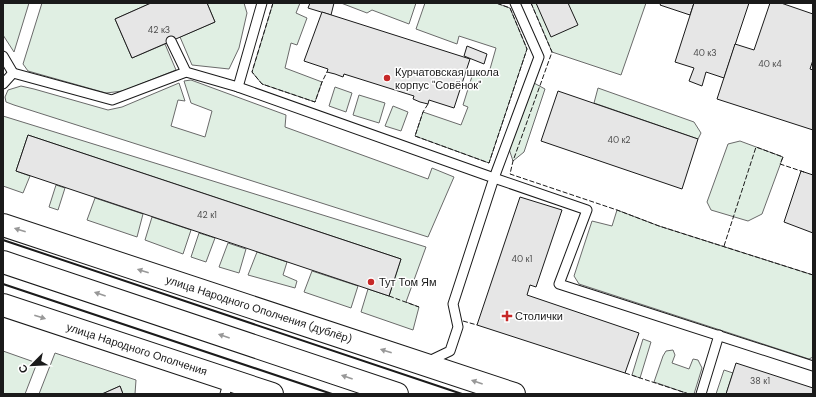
<svg xmlns="http://www.w3.org/2000/svg" width="816" height="397" viewBox="0 0 816 397" font-family="'DM Sans',sans-serif">
<style>
.green{fill:#e0efe3;stroke:#6a6a6a}
.building{fill:#e6e6e6;stroke:#1a1a1a}
.lines{fill:none;stroke-linecap:round;stroke-linejoin:round}
.service-casing{stroke:#1a1a1a;stroke-width:11}
.tertiary-casing{stroke:#1a1a1a;stroke-width:24}
.secondary-casing{stroke:#1a1a1a;stroke-width:24}
.service{stroke:#fff;stroke-width:9}
.tertiary{stroke:#fff;stroke-width:22}
.secondary{stroke:#fff;stroke-width:22}
.fence{stroke:#1a1a1a;stroke-width:1;stroke-dasharray:5 2;stroke-linecap:butt}
.wall{stroke:#1a1a1a;stroke-width:2}
.oneway{fill:#989898}
.poi-dot{fill:#c62828;stroke:#fff;stroke-width:1.5}
.labels{text-anchor:middle;dominant-baseline:central;stroke-width:3;stroke-linejoin:round;paint-order:stroke}
.number-label{font-size:9px;fill:#4d4d4d}
.poi-label{font-size:11px;fill:#1a1a1a;stroke:#fff;text-anchor:start}
.street-label{font-size:11px;fill:#1a1a1a;stroke:#fff}
</style>
<rect width="100%" height="100%" fill="#fff"/>
<g class="green">
<polygon points="3,3 29,3 14,52 3,35"/>
<polygon points="42,3 151,3 115,19 132,58 165,44 176,70 123,91 106,93 28,71 23,64"/>
<polygon points="207,3 244,3 247,13 239,48 229,69 192,65 180,37 215,22"/>
<polygon points="273,3 300,3 296,13 307,18 297,45 291,43 285,68 322,82 315,102 262,84 252,72"/>
<polygon points="341,3 416,3 409,24 372,10 367,13"/>
<polygon points="425,3 496,3 510,8 527,49 489,163 415,136 423,112 461,125 468,107 463,105 473,73 488,76 496,48 459,36 457,44 416,29"/>
<polygon points="531,3 646,3 621,75 552,52"/>
<polygon points="191,80 286,115 285,127 428,179 432,168 454,177 428,237 14,105 6,102 5,97 8,90 21,86 34,89 108,110 122,107 179,83 185,101 178,100 171,126 205,137 212,111 191,103 184,81"/>
<polygon points="534,83 545,89 524,152 513,161 509,149"/>
<polygon points="335,87 352,93 346,112 329,106"/>
<polygon points="598,88 694,122 701,133 698,139 594,103"/>
<polygon points="359,95 385,103 379,123 353,115"/>
<polygon points="393,106 408,112 401,131 385,126"/>
<polygon points="3,116 426,247 406,302 419,307 413,330 361,312 368,289 389,296 401,259 28,135 16,171 30,176 23,193 3,186"/>
<polygon points="740,141 783,157 762,214 748,221 711,210 707,202 728,144"/>
<polygon points="56,185 65,188 58,210 49,207"/>
<polygon points="95,198 143,214 137,237 87,220"/>
<polygon points="617,210 659,226 813,275 813,357 809,359 579,284 574,276 592,221 612,226"/>
<polygon points="152,217 191,230 183,254 145,240"/>
<polygon points="199,233 215,238 206,262 191,257"/>
<polygon points="228,243 246,249 239,273 219,267"/>
<polygon points="257,252 287,262 283,275 297,281 295,288 248,275"/>
<polygon points="312,271 358,286 351,308 304,292"/>
<polygon points="643,339 651,342 640,378 632,375"/>
<polygon points="673,350 675,355 672,363 689,369 693,359 698,360 702,368 694,394 689,394 654,382 663,356 666,351"/>
<polygon points="3,351 37,363 25,394 3,394"/>
<polygon points="55,353 136,380 135,394 123,394 120,386 102,394 39,394"/>
<polygon points="724,370 733,373 726,394 716,394"/>
</g>
<g class="building">
<polygon points="151,3 207,3 215,22 132,58 115,19"/>
<polygon points="310,3 334,3 331,15 308,8"/>
<polygon points="536,3 568,3 578,25 551,37"/>
<polygon points="661,3 694,3 690,15 660,5"/>
<polygon points="694,3 749,3 724,78 706,72 702,86 689,81 694,68 675,62"/>
<polygon points="770,3 781,3 813,14 813,60 810,69 813,70 813,130 717,99 735,44 754,50"/>
<polygon points="322,12 470,59 454,108 429,100 428,104 420,102 413,99 414,96 344,74 343,77 335,74 327,72 328,69 304,61"/>
<polygon points="467,46 487,54 484,64 464,56"/>
<polygon points="558,91 698,139 682,189 541,141"/>
<polygon points="28,135 401,259 389,296 16,171"/>
<polygon points="801,171 813,175 813,233 784,222"/>
<polygon points="520,197 562,210 536,287 530,285 527,295 639,333 625,373 477,325"/>
<polygon points="736,363 813,388 813,394 726,394"/>
<polygon points="120,386 123,394 102,394"/>
</g>
<g class="lines">
<g class="service-casing">
<g id="service">
<polyline points="515,3 539,57 494,178 587,210 559,284 813,366"/>
<polyline points="171,41 186,72"/>
<polyline points="3,56 13,73"/>
<polyline points="3,84 13,73 112,100 186,72 238,87 494,178 453,304 458,327 450,351 427,362"/>
<polyline points="238,87 262,3"/>
<polyline points="225,394 229,380"/>
<polyline points="701,394 719,335"/>
</g>
</g>
<g class="tertiary-casing">
<polyline id="tertiary" points="3,225 514,394"/>
</g>
<g class="secondary-casing">
<g id="secondary">
<polyline points="3,262 397,394"/>
<polyline points="3,305 272,394"/>
</g>
</g>
<use href="#service" class="service"/>
<use href="#tertiary" class="tertiary"/>
<use href="#secondary" class="secondary"/>
<g class="fence">
<polyline points="273,3 252,72 262,84 315,102 322,82 327,72"/>
<polyline points="531,3 552,52 513,161 510,174 617,210 659,226 813,275"/>
<polyline points="428,104 423,112 415,136 489,163 527,49 510,8 496,3"/>
<polyline points="724,246 756,147 783,157 780,164 804,172"/>
<polyline points="389,296 419,307"/>
<polyline points="463,321 477,325"/>
<polyline points="625,373 689,394"/>
</g>
<g class="wall">
<polyline points="3,240 462,394"/>
<polyline points="3,284 332,394"/>
</g>
</g>
<defs><path id="oneway-solid" d="M-6-.8H1V-3.2L6.5 0L1 3.2V.8H-6Z"/></defs>
<g class="oneway">
<use href="#oneway-solid" transform="translate(20 230) rotate(-162)"/>
<use href="#oneway-solid" transform="translate(143 271) rotate(-162)"/>
<use href="#oneway-solid" transform="translate(100 294) rotate(-161)"/>
<use href="#oneway-solid" transform="translate(40 317) rotate(18)"/>
<use href="#oneway-solid" transform="translate(224 336) rotate(-161)"/>
<use href="#oneway-solid" transform="translate(386 351) rotate(-162)"/>
<use href="#oneway-solid" transform="translate(347 377) rotate(-161)"/>
<use href="#oneway-solid" transform="translate(477 382) rotate(-161)"/>
</g>
<g class="poi-dot">
<circle cx="387" cy="78" r="4"/>
<circle cx="371" cy="282" r="4"/>
<path d="M505 310h4v4h4v4h-4v4h-4v-4h-4v-4h4z"/>
</g>
<g class="labels">
<g class="number-label">
<text x="159" y="30">42 к3</text>
<text x="705" y="53">40 к3</text>
<text x="770" y="64">40 к4</text>
<text x="619" y="140">40 к2</text>
<text x="207" y="215">42 к1</text>
<text x="522" y="259">40 к1</text>
<text x="760" y="381">38 к1</text>
</g>
<g class="poi-label">
<text x="395" y="72">Курчатовская школа<tspan x="395" dy="13">корпус "Совёнок"</tspan></text>
<text x="379" y="282">Тут Том Ям</text>
<text x="515" y="316">Столички</text>
</g>
<g class="street-label">
<text transform="translate(259 309) rotate(18)">улица Народного Ополчения (дублёр)</text>
<text transform="translate(137 349) rotate(18)">улица Народного Ополчения</text>
</g>
</g>
<rect width="816" height="397" fill="none" stroke="#1a1a1a" stroke-width="8"/>
<g transform="translate(32 365) rotate(246)" stroke="#ffffff" stroke-width="3" paint-order="stroke">
<path d="M0-3L7 15L0 10L-7 15Z" fill="#1a1a1a"/>
<text y="-6" font-size="11" font-weight="bold" text-anchor="middle" fill="#1a1a1a">С</text>
</g>
</svg>
